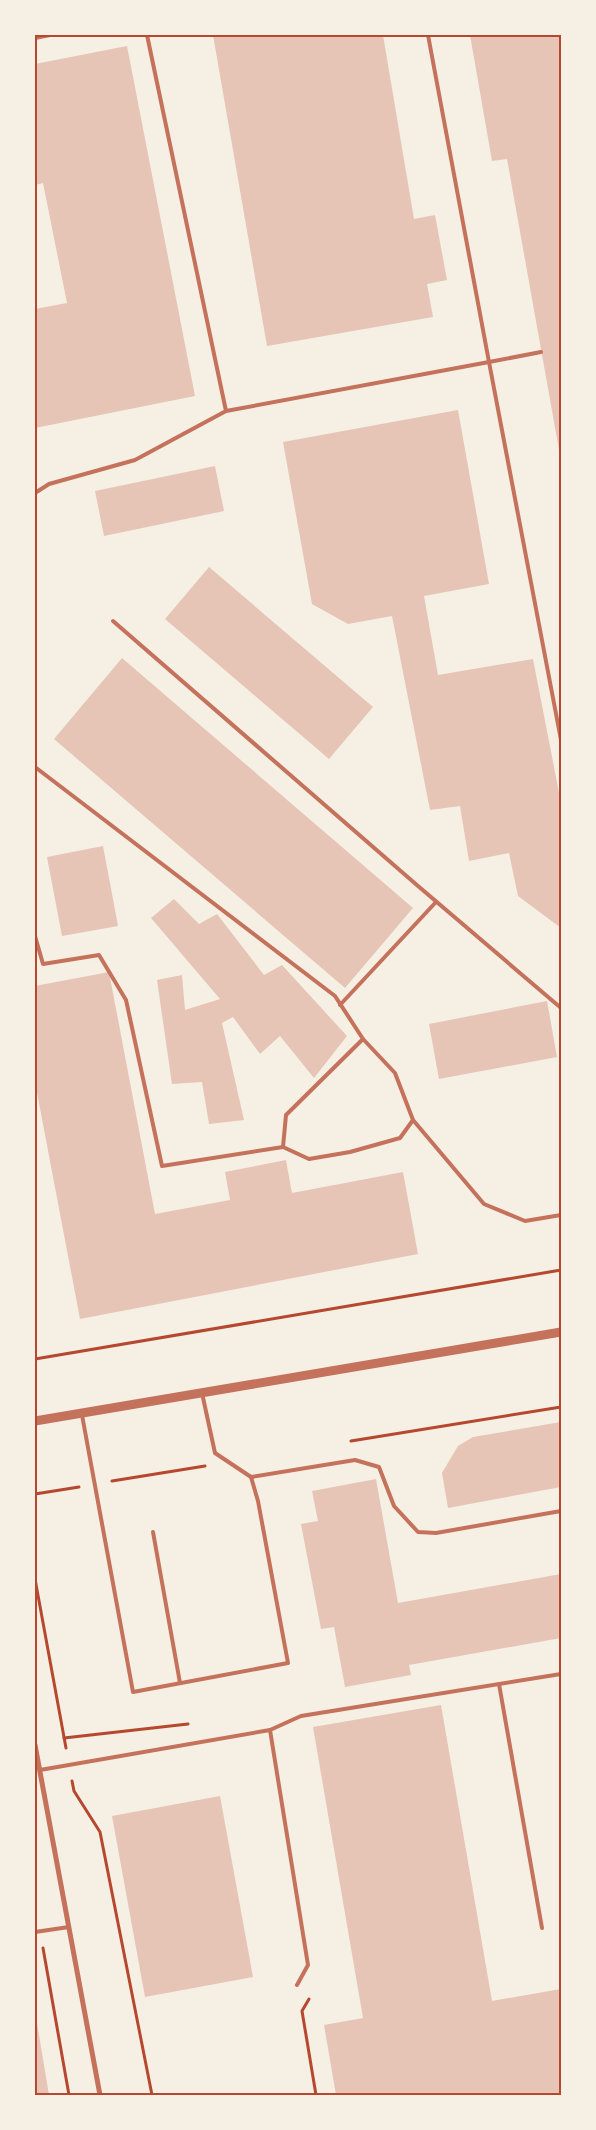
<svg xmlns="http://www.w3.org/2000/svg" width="596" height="2130" viewBox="0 0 596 2130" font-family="Lato,sans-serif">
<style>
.building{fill:#e6c5b7}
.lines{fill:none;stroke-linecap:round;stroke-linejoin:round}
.path{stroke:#b5482f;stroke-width:3}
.service{stroke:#c5725c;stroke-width:4}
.minor{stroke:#c5725c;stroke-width:5}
.tertiary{stroke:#c5725c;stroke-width:9}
.neatline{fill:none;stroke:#b5482f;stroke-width:2}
</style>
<rect width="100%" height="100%" fill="#f6efe4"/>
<g class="building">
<polygon points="213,35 383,35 414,219 435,215 447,280 427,284 433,317 267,346"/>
<polygon points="470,35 561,35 561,461 507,159 492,161"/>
<polygon points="127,46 195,396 35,428 35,309 67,303 43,183 35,185 35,64"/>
<polygon points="458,410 489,584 424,596 438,675 533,659 561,803 561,928 518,896 509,853 469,861 460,806 430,810 392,616 348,624 312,604 283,442"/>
<polygon points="215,466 224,511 104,536 95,491"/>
<polygon points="209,567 373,707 329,759 165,619"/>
<polygon points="122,658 413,908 345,988 54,739"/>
<polygon points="103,846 118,926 62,936 47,857"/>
<polygon points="174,899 199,924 217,914 264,975 282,965 347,1036 314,1078 280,1036 260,1054 233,1017 222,1023 244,1120 209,1124 202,1082 172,1084 157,980 182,975 185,1010 220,999 151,918"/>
<polygon points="109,972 155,1214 230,1200 225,1172 286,1160 292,1193 403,1172 418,1254 80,1319 35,1082 35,986"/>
<polygon points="547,1001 557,1057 439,1079 429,1024"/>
<polygon points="561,1422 561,1487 448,1508 442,1473 458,1446 473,1437"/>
<polygon points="376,1479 398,1603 561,1574 561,1638 409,1665 411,1675 345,1687 334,1627 321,1629 301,1524 318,1521 312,1491"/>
<polygon points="441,1705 492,2001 561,1989 561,2095 336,2095 324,2025 363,2018 313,1727"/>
<polygon points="220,1796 253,1977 145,1997 112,1816"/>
<polygon points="35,2017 36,2017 49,2095 35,2095"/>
</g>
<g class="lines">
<g class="path">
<polyline points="35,1359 561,1270"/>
<polyline points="351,1441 561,1407"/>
<polyline points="112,1481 205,1466"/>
<polyline points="35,1494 79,1487"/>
<polyline points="35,1579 66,1748"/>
<polyline points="64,1738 188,1724"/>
<polyline points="72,1781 74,1791 100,1832 152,2095"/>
<polyline points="43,1948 69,2095"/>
<polyline points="309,1999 302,2011 316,2095"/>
</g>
<g class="service">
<polyline points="147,35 226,411 489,362 561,740"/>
<polyline points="428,35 489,362 541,352"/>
<polyline points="35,38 50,35"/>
<polyline points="35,493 49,484 135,460 226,411"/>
<polyline points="113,621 418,886 561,1008"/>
<polyline points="35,767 335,996 363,1039 395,1073 413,1120 400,1138 350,1152 309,1159 283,1147 286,1115 363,1039"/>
<polyline points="35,936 43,964 99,955 126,1000 162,1166 283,1147"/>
<polyline points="340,1005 436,902"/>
<polyline points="413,1120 484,1204 525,1221 561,1215"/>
<polyline points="202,1393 215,1453 251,1477 355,1460 379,1467 394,1506 418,1532 436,1533 561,1511"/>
<polyline points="82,1415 133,1692 288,1663 258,1501 251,1477"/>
<polyline points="153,1532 180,1683"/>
<polyline points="499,1684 542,1928"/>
<polyline points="270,1730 301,1716 561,1674"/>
<polyline points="40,1770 270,1730 308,1965 297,1985"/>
<polyline points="35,1932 69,1927"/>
</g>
<polyline class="minor" points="35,1745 100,2095"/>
<polyline class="tertiary" points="35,1421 561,1332"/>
</g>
<rect width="596" height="2130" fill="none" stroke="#f6efe4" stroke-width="72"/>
<rect x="36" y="36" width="524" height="2058" class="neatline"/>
</svg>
